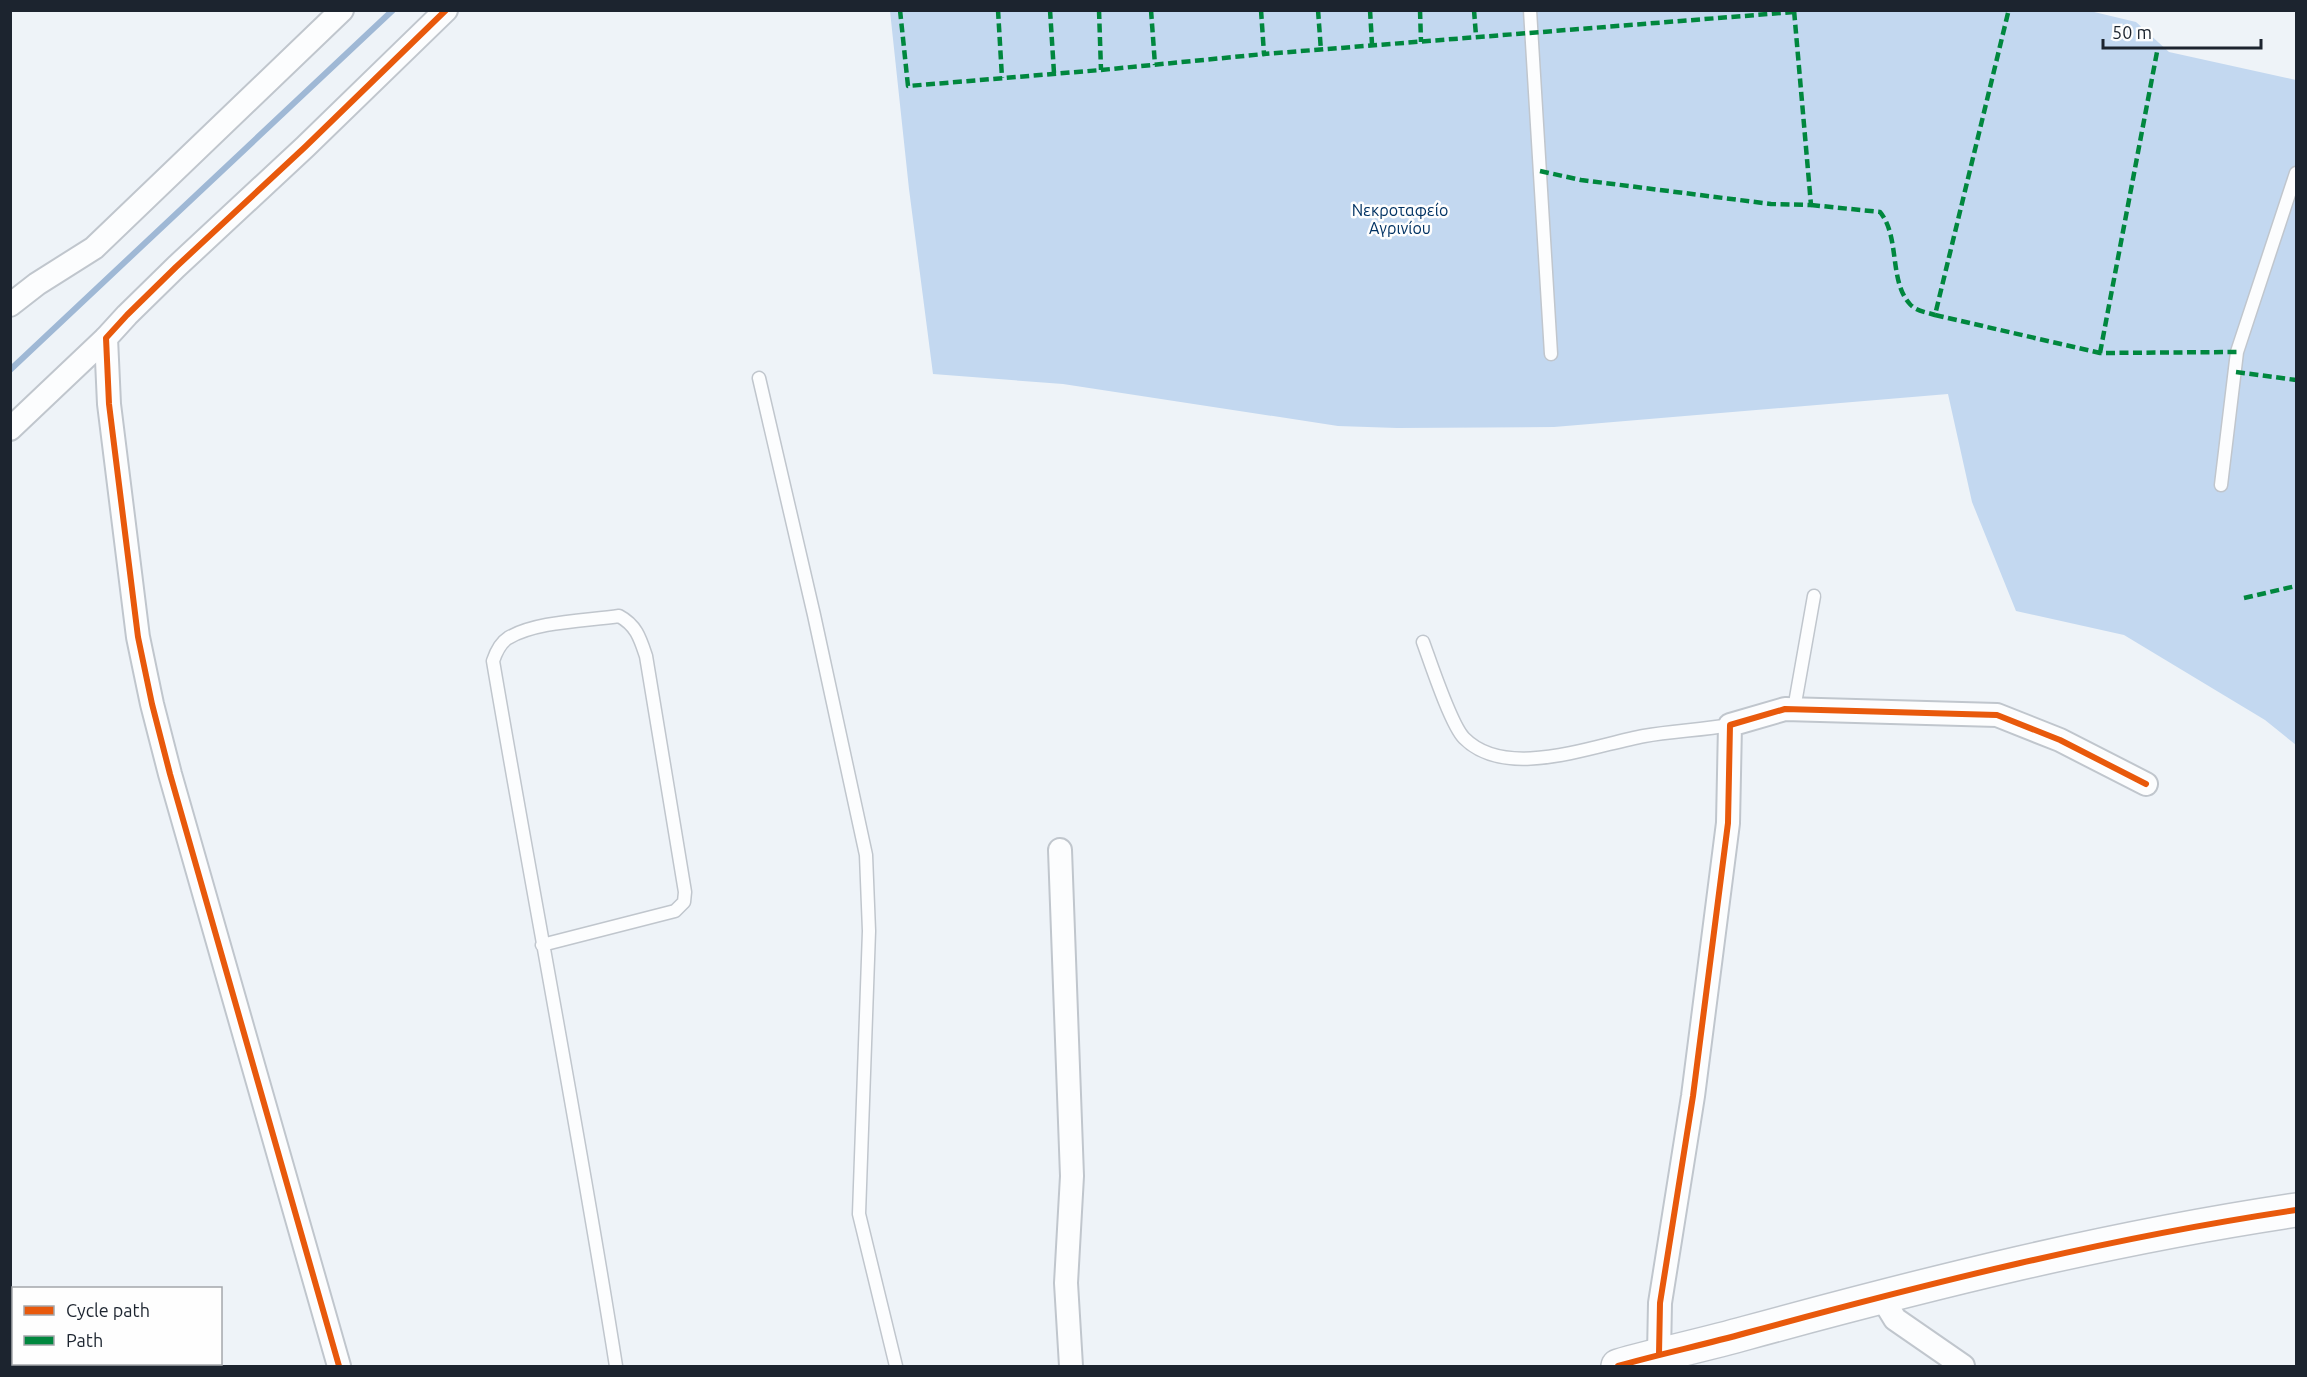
<svg xmlns="http://www.w3.org/2000/svg" width="2307" height="1377" viewBox="0 0 2307 1377" font-family="Ubuntu,sans-serif">
<style>
.green{fill:#c3d8f0}
.lines{fill:none;stroke-linecap:round;stroke-linejoin:round}
.stream{stroke:#9fb8d5;stroke-width:6}
.lane-casing{stroke:#c0c6cd;stroke-width:15}
.street-casing{stroke:#c0c6cd;stroke-width:26}
.secondary-casing{stroke:#c0c6cd;stroke-width:36}
.lane{stroke:#fcfdfe;stroke-width:12}
.street{stroke:#fcfdfe;stroke-width:22}
.secondary{stroke:#fcfdfe;stroke-width:33}
.quiet{stroke:#00873e;stroke-width:4.5;stroke-dasharray:9 4.5;stroke-linecap:butt}
.cycleway-casing{stroke:#fefefe;stroke-width:10}
.cycleway{stroke:#e8590c;stroke-width:6}
.labels{text-anchor:middle;dominant-baseline:central;stroke-width:5;stroke-linejoin:round;paint-order:stroke}
.park-label{font-size:16px;fill:#003263;stroke:#fefefe}
</style>
<rect width="100%" height="100%" fill="#eef3f8"/>
<polygon class="green" points="890,11 2090,11 2136,22 2169,52 2296,80 2296,745 2265,720 2124,635 2016,611 1972,502 1948,394 1554,427 1397,428 1338,426 1063,384 933,374 909,189"/>
<g class="lines">
<polyline class="stream" points="10,370 393,10"/>
<g class="lane-casing">
<g id="lane">
<polyline points="1530,10 1551,354"/>
<polyline points="759,378 814,615 866,855 869,931 859,1214 896,1366"/>
<polyline points="2221,485 2237,352 2296,173"/>
<path d="M1423,642C1431,664 1451,725 1464,738C1506,781 1594,745 1644,736C1673,731 1702,730 1730,725"/>
<polyline points="1794,709 1814,596"/>
<path d="M542,945L675,911L684,902L685,892L646,656C640,638 636,625 619,616C586,621 537,621 508,638C500,643 496,652 493,661C533,896 579,1131 616,1366"/>
</g>
</g>
<g class="street-casing">
<g id="street">
<polyline points="10,305 37,284 94,248 342,10"/>
<polyline points="10,429 106,338"/>
<polyline points="1060,850 1072,1176 1066,1283 1071,1366"/>
<polyline points="1881,1296 1895,1319 1963,1366"/>
<polyline points="1659,1354 1660,1303 1693,1096 1728,823 1730,725 1785,709 1997,715 2060,740 2146,784"/>
<polyline points="339,1366 170,774 152,704 138,637 109,404 106,338 127,315 176,267 305,147 446,10"/>
</g>
</g>
<g class="secondary-casing">
<path id="secondary" d="M1618,1366C1660,1354 1703,1345 1746,1333C1929,1283 2108,1238 2296,1210"/>
</g>
<use href="#lane" class="lane"/>
<use href="#street" class="street"/>
<use href="#secondary" class="secondary"/>
<g class="quiet">
<polyline points="900,10 908,86 1101,70 1264,54"/>
<polyline points="998,10 1002,78"/>
<polyline points="1050,10 1054,73"/>
<polyline points="1099,10 1101,70"/>
<polyline points="1151,10 1155,65"/>
<polyline points="1261,10 1264,54 1794,12"/>
<polyline points="1318,10 1321,51"/>
<polyline points="1370,10 1372,44"/>
<polyline points="1420,10 1421,42"/>
<polyline points="1474,10 1476,36"/>
<polyline points="2008,13 1935,315 2100,353 2237,352"/>
<polyline points="1540,171 1581,180 1771,204 1811,205 1794,10"/>
<path d="M1811,205L1880,212C1900,236 1889,280 1909,303C1915,311 1926,312 1935,315"/>
<polyline points="2100,353 2157,52"/>
<polyline points="2236,372 2296,380"/>
<polyline points="2244,598 2296,586"/>
</g>
<g class="cycleway-casing">
<g id="cycleway">
<polyline points="1659,1354 1660,1303 1693,1096 1728,823 1730,725 1785,709 1997,715 2060,740 2146,784"/>
<polyline points="339,1366 170,774 152,704 138,637 109,404 106,338 127,315 176,267 305,147 446,10"/>
<path d="M1618,1366C1660,1354 1703,1345 1746,1333C1929,1283 2108,1238 2296,1210"/>
</g>
</g>
<use href="#cycleway" class="cycleway"/>
</g>
<g class="labels">
<g class="park-label">
<text x="1400" y="210">Νεκροταφείο<tspan x="1400" dy="18">Αγρινίου</tspan></text>
</g>
</g>
<rect width="2307" height="1377" fill="none" stroke="#1c242f" stroke-width="24"/>
<rect x="12" y="1287" width="210" height="78" fill="#fefefe" stroke="#a4a7ab" stroke-width="1.5"/>
<rect x="24" y="1306" width="30" height="9" fill="#e8590c" stroke="#a4a7ab" stroke-width="1.5"/>
<text x="66" y="1317" font-size="18" fill="#1c242f">Cycle path</text>
<rect x="24" y="1336" width="30" height="9" fill="#00873e" stroke="#a4a7ab" stroke-width="1.5"/>
<text x="66" y="1347" font-size="18" fill="#1c242f">Path</text>
<path d="M2103 39v9h158v-9" fill="none" stroke="#1c242f" stroke-width="3"/>
<text x="2112" y="39" font-size="18" fill="#1c242f" stroke="#fefefe" stroke-width="4.5" paint-order="stroke">50 m</text>
</svg>
